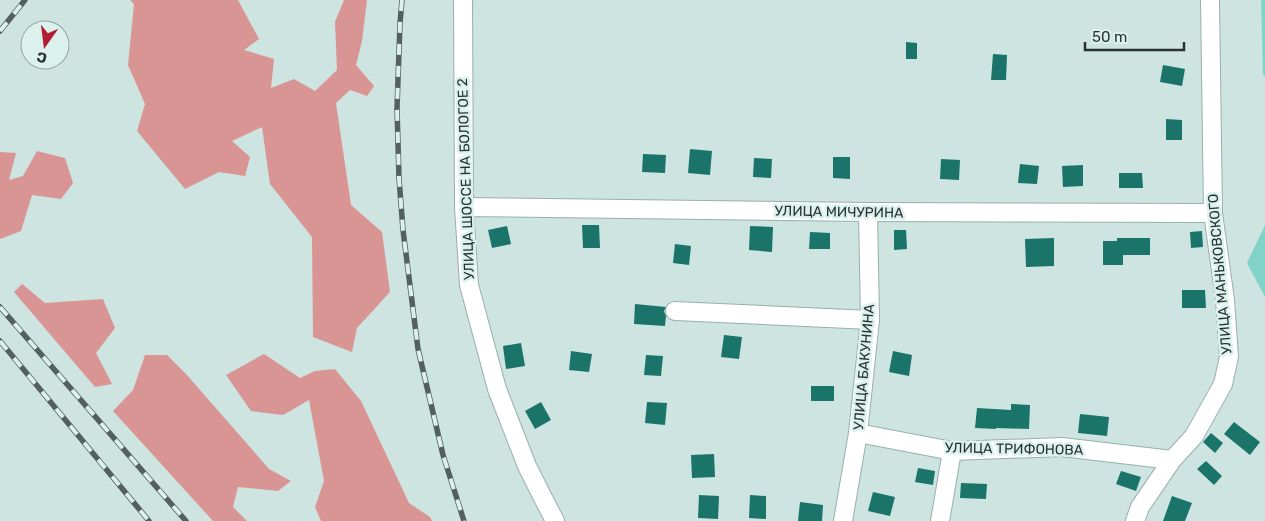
<svg xmlns="http://www.w3.org/2000/svg" width="1265" height="521" viewBox="0 0 1265 521" font-family="Rubik,sans-serif">
<style>
.forest{fill:#d89594}
.water{fill:#81d3c7}
.building{fill:#1a746a}
.lines{fill:none;stroke-linecap:round;stroke-linejoin:round}
.minor-casing{stroke:#98afab;stroke-width:20}
.minor{stroke:#fff;stroke-width:18}
.rail-casing{stroke:#53605e;stroke-width:5.5}
.rail{stroke:#daf1ed;stroke-width:4;stroke-dasharray:11;stroke-linecap:butt}
.labels{text-anchor:middle;dominant-baseline:central;stroke-width:5;stroke-linejoin:round;paint-order:stroke}
.street-label{font-size:14px;fill:#293231;stroke:#daf1ed}
</style>
<rect width="100%" height="100%" fill="#cde4e0"/>
<g class="forest">
<polygon points="130,0 238,0 259,39 244,50 274,59 271,88 294,79 315,91 337,70 335,22 344,0 367,0 362,41 356,65 374,86 367,96 350,90 336,103 351,205 382,232 390,292 357,328 352,352 313,337 312,237 270,184 262,127 232,141 250,157 245,176 219,172 185,189 137,131 145,104 128,65 134,4"/>
<polygon points="37,151 65,158 73,183 61,199 32,195 21,231 0,239 0,152 16,153 9,180 23,176"/>
<polygon points="22,284 45,303 103,299 115,328 96,353 112,384 95,387 14,292"/>
<polygon points="264,354 300,378 315,371 335,369 361,401 409,503 430,517 432,521 321,521 315,507 324,481 309,400 283,415 251,411 226,375"/>
<polygon points="145,355 167,355 186,374 269,469 291,481 278,491 238,487 233,507 247,521 213,521 113,411 133,390"/>
</g>
<g class="water">
<polygon points="1261,0 1265,0 1265,77 1263,74"/>
<polygon points="1265,225 1265,297 1247,263"/>
</g>
<g class="building">
<polygon points="906,42 917,43 917,59 906,59"/>
<polygon points="993,54 1007,55 1006,80 991,80"/>
<polygon points="1163,65 1185,69 1182,86 1160,82"/>
<polygon points="1166,119 1182,120 1182,140 1166,140"/>
<polygon points="690,149 712,151 710,175 688,173"/>
<polygon points="643,154 666,155 665,173 642,172"/>
<polygon points="833,157 850,157 850,179 833,178"/>
<polygon points="754,158 772,159 771,178 753,177"/>
<polygon points="941,159 960,160 959,180 940,179"/>
<polygon points="1020,164 1039,166 1037,184 1018,183"/>
<polygon points="1083,165 1083,186 1063,187 1062,166"/>
<polygon points="1119,173 1142,173 1143,188 1119,188"/>
<polygon points="582,225 599,225 600,248 583,248"/>
<polygon points="507,226 511,244 492,248 488,230"/>
<polygon points="750,226 773,227 772,252 749,250"/>
<polygon points="894,230 906,230 907,249 894,250"/>
<polygon points="1202,231 1203,247 1191,248 1190,232"/>
<polygon points="810,232 830,233 830,249 809,249"/>
<polygon points="1054,238 1054,266 1026,267 1025,239"/>
<polygon points="1117,238 1150,238 1150,255 1123,255 1123,265 1103,265 1103,241 1117,241"/>
<polygon points="675,244 691,246 689,265 673,263"/>
<polygon points="1182,290 1205,290 1206,308 1182,308"/>
<polygon points="635,304 666,307 664,311 666,316 665,326 634,324"/>
<polygon points="724,335 742,337 739,359 721,357"/>
<polygon points="521,343 525,366 506,369 503,346"/>
<polygon points="571,351 592,354 589,372 569,370"/>
<polygon points="893,351 912,355 909,376 889,372"/>
<polygon points="646,355 663,356 661,376 644,375"/>
<rect x="811" y="386" width="23" height="15"/>
<polygon points="541,402 551,420 535,429 525,411"/>
<polygon points="647,402 667,403 665,425 645,423"/>
<polygon points="1011,404 1030,405 1029,429 996,428 996,429 975,428 977,408 1011,410"/>
<polygon points="1080,414 1109,417 1107,436 1078,433"/>
<polygon points="1234,422 1260,442 1250,455 1224,434"/>
<polygon points="1211,433 1223,443 1215,453 1203,442"/>
<polygon points="714,454 715,477 692,478 691,455"/>
<polygon points="1206,461 1222,476 1214,485 1197,469"/>
<polygon points="918,468 935,471 933,485 915,482"/>
<polygon points="1121,471 1141,477 1136,491 1116,484"/>
<polygon points="961,483 987,484 986,499 960,498"/>
<polygon points="873,492 895,497 890,516 868,511"/>
<polygon points="699,495 719,496 718,519 698,518"/>
<polygon points="750,495 766,496 766,519 749,518"/>
<polygon points="1172,496 1192,503 1185,521 1163,521"/>
<polygon points="800,502 823,505 822,521 798,521"/>
</g>
<g class="lines">
<g class="minor-casing">
<g id="minor">
<polyline points="463,0 464,207 469,285 497,389 527,466 543,498 555,521"/>
<polyline points="464,207 868,212 1213,213"/>
<polyline points="675,311 870,320"/>
<polyline points="858,433 952,451 1062,447 1172,460"/>
<polyline points="843,521 858,433 870,320 868,212"/>
<polyline points="940,521 952,451"/>
<polyline points="1135,521 1140,507 1172,460 1194,436 1223,384 1229,357 1225,300 1213,213 1210,0"/>
</g>
</g>
<use href="#minor" class="minor"/>
<g class="rail-casing">
<g id="rail">
<polyline points="402,0 400,23 397,108 399,178 403,230 418,349 443,455 464,521"/>
<polyline points="0,31 25,0"/>
<polyline points="0,307 186,521"/>
<polyline points="0,341 149,521"/>
</g>
</g>
<use href="#rail" class="rail"/>
</g>
<g class="labels">
<g class="street-label">
<text transform="translate(466 179) rotate(-92)">УЛИЦА ШОССЕ НА БОЛОГОЕ 2</text>
<text transform="translate(839 212) rotate(1)">УЛИЦА МИЧУРИНА</text>
<text transform="translate(1220 274) rotate(-95)">УЛИЦА МАНЬКОВСКОГО</text>
<text transform="translate(864 367) rotate(-85)">УЛИЦА БАКУНИНА</text>
<text transform="translate(1014 449) rotate(1)">УЛИЦА ТРИФОНОВА</text>
</g>
</g>
<g transform="translate(45 45) rotate(194)"><circle r="24" fill="#daf1ed" stroke="#93a5a2"/>
<path d="M0-4L9 19L0 12L-9 19Z" fill="#b11e34"/>
<text y="-8" font-size="14" font-weight="bold" text-anchor="middle" fill="#293231">С</text>
</g>
<path d="M1085 42v8h99v-8" fill="none" stroke="#293231" stroke-width="2.5"/>
<text x="1092" y="42" font-size="15" fill="#293231" stroke="#daf1ed" stroke-width="4" paint-order="stroke">50 m</text>
</svg>
